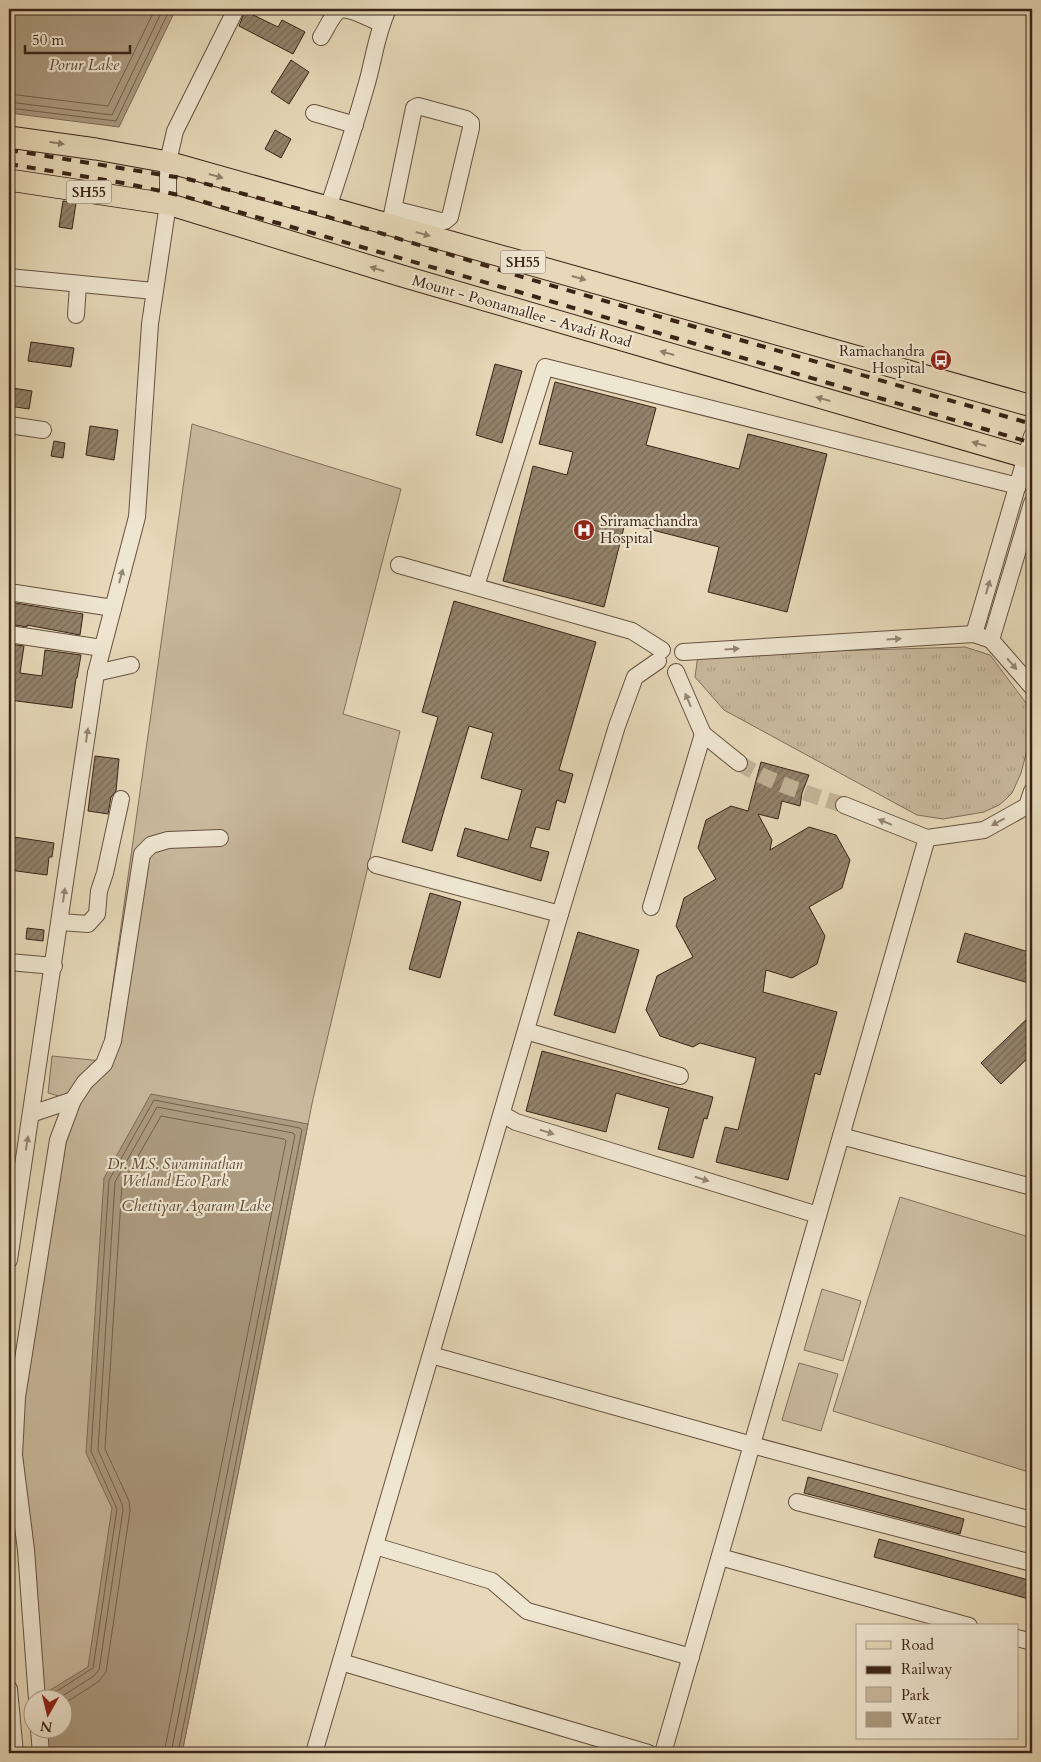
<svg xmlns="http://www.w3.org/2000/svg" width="1041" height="1762" viewBox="0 0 1041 1762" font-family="Cardo,serif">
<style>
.grass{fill:url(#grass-tufts);stroke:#826e5a}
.green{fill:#c9b99d;stroke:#826e5a}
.water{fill:#ac9b81;stroke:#7e6b57}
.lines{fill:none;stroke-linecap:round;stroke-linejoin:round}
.shore{stroke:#73604c;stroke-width:1}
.building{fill:url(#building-hatch);stroke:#3a2417}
.minor-tunnel{stroke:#c4b498;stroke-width:16;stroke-dasharray:16 8;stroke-linecap:butt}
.minor-casing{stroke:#65513f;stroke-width:18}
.major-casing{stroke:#3a2417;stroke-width:23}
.minor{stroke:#efe6d1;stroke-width:16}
.major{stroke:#e6d8b8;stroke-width:21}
.rail{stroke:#3a2417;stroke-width:4;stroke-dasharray:9 9;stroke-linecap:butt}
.oneway{fill:#907e68}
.oneway2{fill:#948574}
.labels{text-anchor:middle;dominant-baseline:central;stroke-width:4.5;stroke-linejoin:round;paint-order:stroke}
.shield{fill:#efe6d1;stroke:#705e4f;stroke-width:1}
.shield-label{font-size:14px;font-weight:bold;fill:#3a2417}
.street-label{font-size:15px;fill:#3a2417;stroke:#efe6d1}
.poi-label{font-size:15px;fill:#3a2417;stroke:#efe6d1;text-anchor:end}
.park-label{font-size:15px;font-style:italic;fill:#5e4938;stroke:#efe6d1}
.water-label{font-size:16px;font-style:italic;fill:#5c4837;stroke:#efe6d1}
</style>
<defs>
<pattern id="grass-tufts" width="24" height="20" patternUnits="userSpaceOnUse" patternTransform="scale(1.25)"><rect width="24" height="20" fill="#c9b99d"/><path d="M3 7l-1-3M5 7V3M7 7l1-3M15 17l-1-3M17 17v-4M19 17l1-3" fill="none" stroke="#ad9f86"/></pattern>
<pattern id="building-hatch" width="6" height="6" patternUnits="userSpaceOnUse" patternTransform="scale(1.25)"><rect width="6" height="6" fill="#93826b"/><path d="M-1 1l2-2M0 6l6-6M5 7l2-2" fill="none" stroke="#796a57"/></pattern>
</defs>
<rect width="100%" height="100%" fill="#e6d8b8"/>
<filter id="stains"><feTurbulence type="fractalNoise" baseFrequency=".004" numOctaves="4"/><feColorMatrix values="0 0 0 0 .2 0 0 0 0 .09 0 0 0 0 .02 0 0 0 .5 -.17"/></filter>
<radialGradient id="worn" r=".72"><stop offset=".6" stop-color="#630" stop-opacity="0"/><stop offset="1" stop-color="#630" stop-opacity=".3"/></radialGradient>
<polygon class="grass" points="965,647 990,655 1032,711 1032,731 1021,773 1012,793 1005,800 999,805 984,812 943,819 917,815 724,710 695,677 698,655"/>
<g class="green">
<polygon points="192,424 401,489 343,714 400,731 313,1099 182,1753 62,1730 62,1700 37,1700 14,1455 73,1100 48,1093 52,1056 102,1061"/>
<polygon points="900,1197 1032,1238 1032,1473 833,1411"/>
<polygon points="822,1289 861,1301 843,1361 804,1350"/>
<polygon points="799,1363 838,1374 821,1431 782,1420"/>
</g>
<g class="water">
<polygon points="9,9 176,9 119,127 9,113"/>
<polygon points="151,1094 308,1124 182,1753 41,1753 39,1730 62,1730 62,1700 37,1698 88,1667 112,1508 86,1453 104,1178"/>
</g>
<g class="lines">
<g class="shore">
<polyline points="9,94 108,106 155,9"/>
<polyline points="9,102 112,115 163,9"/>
<polyline points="9,108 116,121 170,9"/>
<polyline points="46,1698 93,1668 117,1509 91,1451 109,1180 154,1100 300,1128 302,1130 178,1753"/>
<polyline points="56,1700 94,1676 99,1670 123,1510 122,1504 98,1450 115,1182 157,1107 293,1133 295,1135 171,1753"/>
<polyline points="62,1705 98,1682 106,1672 130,1511 129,1501 105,1449 122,1184 161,1116 284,1139 286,1141 164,1753"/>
</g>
</g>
<g class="building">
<polygon points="245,11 278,27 282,20 305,32 293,54 239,26"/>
<polygon points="291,60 309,72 289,104 271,92"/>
<polygon points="275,130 291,139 281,158 265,149"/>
<polygon points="63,201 76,203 72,229 59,227"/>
<polygon points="31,342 74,348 71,367 28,361"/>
<polygon points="495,364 522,371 502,443 476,435"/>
<polygon points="555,382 656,408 646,445 739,469 748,434 827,454 787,612 708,592 719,547 625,523 604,607 503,581 533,466 567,475 573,452 539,444"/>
<polygon points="12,388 32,391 29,409 9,406"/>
<polygon points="90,426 118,430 114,460 86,455"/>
<polygon points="54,441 65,443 63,458 51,456"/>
<polygon points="454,601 596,642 559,770 573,774 565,803 557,800 549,830 536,827 530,847 549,852 541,881 457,856 465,828 508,840 522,790 481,778 493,733 469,726 432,851 402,842 438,717 422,712"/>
<polygon points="9,602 83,614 80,635 27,625 27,627 9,624"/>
<polygon points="9,644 24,646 20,673 42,676 45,650 81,655 77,678 76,678 72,708 9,700"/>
<polygon points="95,756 119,759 116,791 111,797 108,814 88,811"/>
<polygon points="761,762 809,775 802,793 800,806 782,801 778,819 758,814 772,840 770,850 809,827 836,835 850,860 842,888 809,907 825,936 817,964 792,978 766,970 763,992 837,1012 820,1075 815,1073 788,1180 716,1162 725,1127 738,1130 756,1058 700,1043 693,1047 660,1036 646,1010 657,976 693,957 676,926 684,898 716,879 698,848 706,820 731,806 748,811"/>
<polygon points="14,837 54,843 52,857 49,857 47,875 9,870 9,856 12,856"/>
<polygon points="430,893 461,902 440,978 409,969"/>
<polygon points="27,928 44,930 43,941 26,939"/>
<polygon points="578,932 639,950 615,1033 554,1015"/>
<polygon points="965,933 1032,953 1032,984 957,962"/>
<polygon points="1032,1014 1032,1054 1001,1084 981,1063"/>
<polygon points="542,1051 713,1097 707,1119 704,1118 693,1158 658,1149 669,1108 616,1093 606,1132 526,1111"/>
<polygon points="808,1477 964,1519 960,1534 804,1493"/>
<polygon points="879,1539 1032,1581 1029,1599 874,1557"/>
</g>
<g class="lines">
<path class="minor-tunnel" d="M739,763C771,783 808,794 844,805"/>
<g class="minor-casing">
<g id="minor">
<path d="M321,37C326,30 332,14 340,10C349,7 373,20 382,24"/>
<polyline points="314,113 355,125"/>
<path d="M328,208C342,166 355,125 367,83C374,58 377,32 388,9"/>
<polyline points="390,224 414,108 418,106 466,119 471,123 471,128 450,217 445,221 441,221 393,209"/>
<polyline points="9,277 154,291"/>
<polyline points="76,315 78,285"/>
<polyline points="9,425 43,430"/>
<polyline points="399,565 632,631 662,650"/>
<polyline points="476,586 545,367 1018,486"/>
<polyline points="9,592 113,608"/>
<polyline points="9,634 102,648"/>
<polyline points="974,634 1032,436"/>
<polyline points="991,640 1032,503"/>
<polyline points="683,652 974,634 991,640 1032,687"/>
<polyline points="676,672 703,734 739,763"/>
<polyline points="96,673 131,665"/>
<polyline points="844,805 927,838 984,830 1027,806 1032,791"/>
<polyline points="376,865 560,914"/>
<polyline points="651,907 703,734"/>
<polyline points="60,922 88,924 97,914 99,891 105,873 121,799"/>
<polyline points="9,962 54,966"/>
<polyline points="526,1031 680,1076"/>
<polyline points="31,1114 73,1100"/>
<polyline points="502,1114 516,1122 818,1215"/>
<polyline points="841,1136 1032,1187"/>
<polyline points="9,1260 96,673 137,517 150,324 168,204 168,162 175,131 236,9"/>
<polyline points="431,1355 752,1445 1032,1520"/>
<polyline points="797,1502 1032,1563"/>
<polyline points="375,1546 492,1581 527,1611 691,1657"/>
<polyline points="720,1557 969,1626"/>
<polyline points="1017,1638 1032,1642"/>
<polyline points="341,1662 648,1753"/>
<polyline points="9,1689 15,1753"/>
<polyline points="37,1700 26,1550 14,1455 17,1397 58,1140 73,1100 85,1082 104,1064 113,1041 142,854 151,845 168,840 220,838"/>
<polyline points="39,1730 41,1753"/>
<polyline points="314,1753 560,914 617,726 635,677 658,661"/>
<polyline points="663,1753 927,838"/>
</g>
</g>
<g class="major-casing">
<g id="major">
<polyline points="9,137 96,149 168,162 1032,406"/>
<polyline points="9,180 168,204 402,276 1032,459"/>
</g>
</g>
<use href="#minor" class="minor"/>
<use href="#major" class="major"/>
<g class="rail">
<polyline points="9,150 188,179 322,215 529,279 1032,424"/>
<polyline points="9,164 129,184 183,196 526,294 1032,443"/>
</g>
</g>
<defs><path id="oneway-solid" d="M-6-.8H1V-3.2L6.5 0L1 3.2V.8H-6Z" transform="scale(1.25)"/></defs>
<g class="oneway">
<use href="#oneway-solid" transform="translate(57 143) rotate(8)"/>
<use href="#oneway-solid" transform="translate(216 176) rotate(16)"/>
<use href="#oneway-solid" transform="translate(423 234) rotate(16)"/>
<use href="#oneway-solid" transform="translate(377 269) rotate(-163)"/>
<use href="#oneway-solid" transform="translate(579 278) rotate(16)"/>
<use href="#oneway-solid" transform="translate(667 353) rotate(-164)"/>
<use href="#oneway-solid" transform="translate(823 399) rotate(-164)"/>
<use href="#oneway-solid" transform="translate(979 444) rotate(-164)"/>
</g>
<g class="oneway2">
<use href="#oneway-solid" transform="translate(121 576) rotate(-75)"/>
<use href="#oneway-solid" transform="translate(988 587) rotate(-74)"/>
<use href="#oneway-solid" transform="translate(894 639) rotate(-4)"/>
<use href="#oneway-solid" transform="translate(732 649) rotate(-4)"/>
<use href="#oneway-solid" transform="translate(1012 664) rotate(49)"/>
<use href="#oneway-solid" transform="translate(688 700) rotate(-113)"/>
<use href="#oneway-solid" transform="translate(87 735) rotate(-82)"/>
<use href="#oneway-solid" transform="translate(885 822) rotate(-158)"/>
<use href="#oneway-solid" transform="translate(998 822) rotate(151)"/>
<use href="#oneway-solid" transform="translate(64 895) rotate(-82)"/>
<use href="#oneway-solid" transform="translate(547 1132) rotate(17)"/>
<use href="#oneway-solid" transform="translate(27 1143) rotate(-81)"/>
<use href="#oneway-solid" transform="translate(702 1179) rotate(17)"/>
</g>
<defs>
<g id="bus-disc" transform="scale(1.125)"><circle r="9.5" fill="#8f2418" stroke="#efe6d1"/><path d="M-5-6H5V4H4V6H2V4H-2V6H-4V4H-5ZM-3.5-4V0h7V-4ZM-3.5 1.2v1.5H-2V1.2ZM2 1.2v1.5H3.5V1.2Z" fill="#fff"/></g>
<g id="hospital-disc" transform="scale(1.125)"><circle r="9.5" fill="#8f2418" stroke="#efe6d1"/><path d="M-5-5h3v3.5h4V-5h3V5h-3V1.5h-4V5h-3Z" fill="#fff"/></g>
</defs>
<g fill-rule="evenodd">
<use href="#bus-disc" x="941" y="360"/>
<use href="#hospital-disc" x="584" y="530"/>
</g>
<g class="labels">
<g class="shield">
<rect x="66.5" y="180.5" width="45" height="23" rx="4"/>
<rect x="500.5" y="250.5" width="45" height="23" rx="4"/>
</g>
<g class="shield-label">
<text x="89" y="192">SH55</text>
<text x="523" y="262">SH55</text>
</g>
<g class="street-label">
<text transform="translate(522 311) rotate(16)">Mount - Poonamallee - Avadi Road</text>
</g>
<g class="poi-label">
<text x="925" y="351">Ramachandra<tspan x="925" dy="17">Hospital</tspan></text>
<text x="600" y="521" text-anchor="start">Sriramachandra<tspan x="600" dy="17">Hospital</tspan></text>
</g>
<g class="park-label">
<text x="175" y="1164">Dr. M.S. Swaminathan<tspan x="175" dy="17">Wetland Eco Park</tspan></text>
</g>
<g class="water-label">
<text x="84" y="65">Porur Lake</text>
<text x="196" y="1206">Chettiyar Agaram Lake</text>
</g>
</g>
<rect width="1041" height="1762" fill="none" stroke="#e6d8b8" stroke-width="30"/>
<rect x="10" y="10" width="1021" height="1742" fill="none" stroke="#3a2417" stroke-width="2.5"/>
<rect x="15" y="15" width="1011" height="1732" fill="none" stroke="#3a2417"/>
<rect x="856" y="1624" width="162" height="115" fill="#efe6d1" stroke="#a79887"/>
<rect x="866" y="1641" width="25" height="8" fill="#e6d8b8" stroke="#a79887"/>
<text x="901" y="1650" font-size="15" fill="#3a2417">Road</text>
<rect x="866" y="1666" width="25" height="8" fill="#3a2417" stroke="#a79887"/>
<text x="901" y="1674" font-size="15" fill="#3a2417">Railway</text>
<rect x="866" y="1687" width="25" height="15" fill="#c9b99d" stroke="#a79887"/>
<text x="901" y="1700" font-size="15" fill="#3a2417">Park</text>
<rect x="866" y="1712" width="25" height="15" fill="#ac9b81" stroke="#a79887"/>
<text x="901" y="1724" font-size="15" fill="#3a2417">Water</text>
<g transform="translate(48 1714) rotate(188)"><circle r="24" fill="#efe6d1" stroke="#a79887"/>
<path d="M0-4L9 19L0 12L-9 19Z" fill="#8f2418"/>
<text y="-8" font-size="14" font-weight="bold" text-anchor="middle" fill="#3a2417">N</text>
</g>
<path d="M25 45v8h105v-8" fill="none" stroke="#3a2417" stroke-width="2.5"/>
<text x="32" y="45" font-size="15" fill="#3a2417" stroke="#efe6d1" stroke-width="4" paint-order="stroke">50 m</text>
<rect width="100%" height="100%" filter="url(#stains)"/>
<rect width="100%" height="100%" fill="url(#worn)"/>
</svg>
